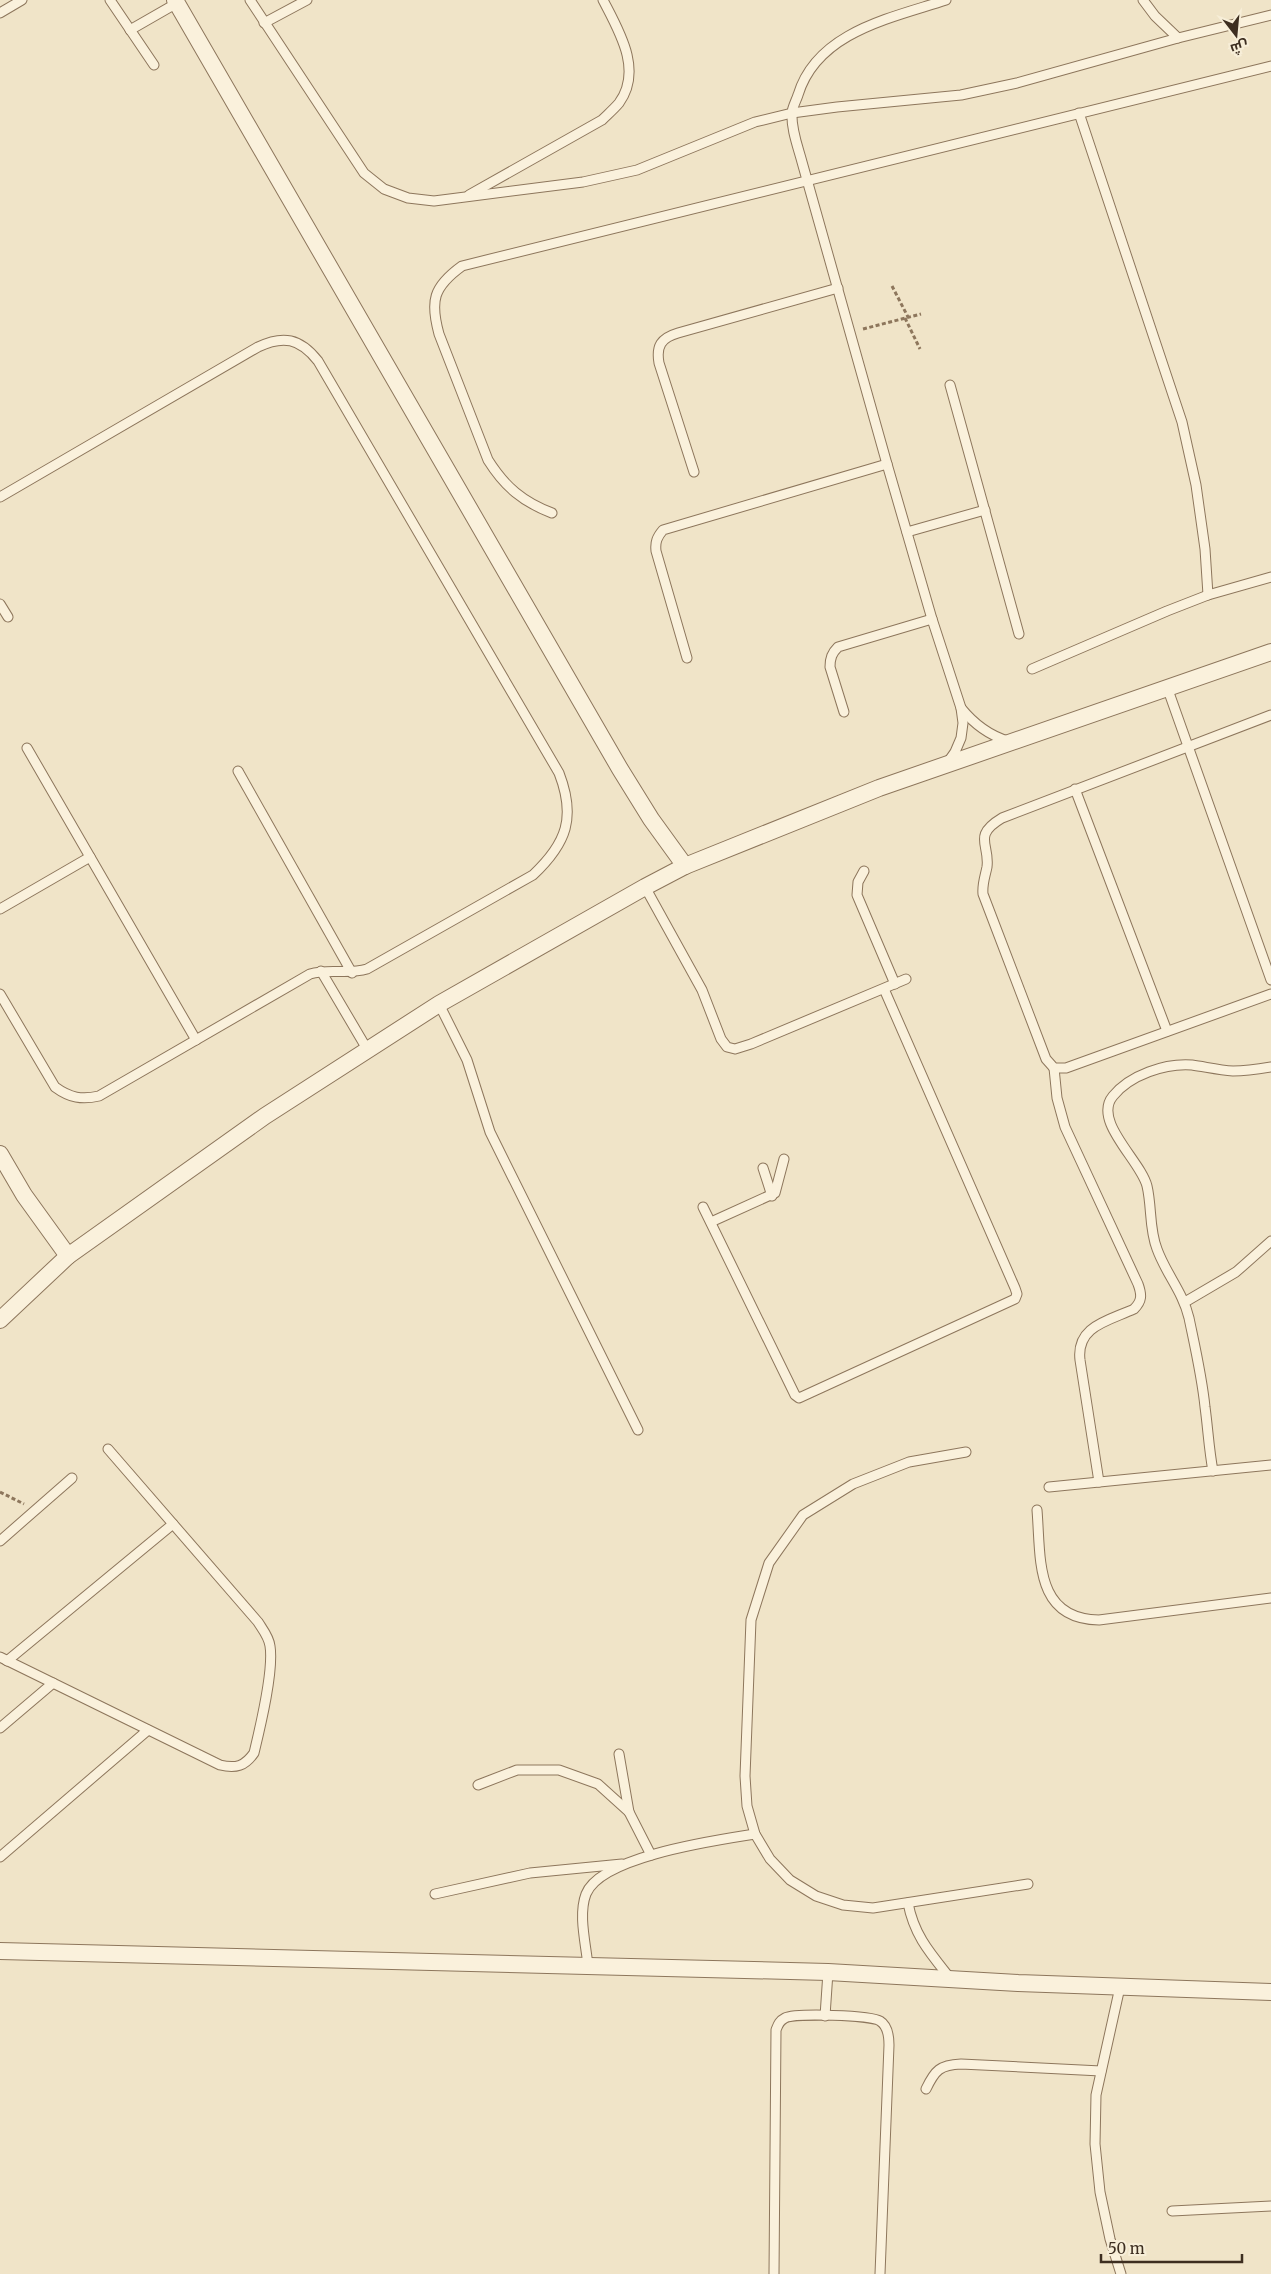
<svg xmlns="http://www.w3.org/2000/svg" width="1271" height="2274" viewBox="0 0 1271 2274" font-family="Merriweather,Cairo,serif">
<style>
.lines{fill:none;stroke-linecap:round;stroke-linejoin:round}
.service-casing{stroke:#8d765c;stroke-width:11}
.minor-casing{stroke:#8d765c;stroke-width:18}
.path{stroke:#8d765c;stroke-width:3;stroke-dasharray:4 2.5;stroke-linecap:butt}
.service{stroke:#faf1dc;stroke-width:9}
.minor{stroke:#faf1dc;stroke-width:16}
</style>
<rect width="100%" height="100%" fill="#f0e4c8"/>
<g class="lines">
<g class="service-casing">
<g id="service">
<polyline points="110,0 154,65"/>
<polyline points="250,0 364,173 384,189 408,198 434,201 583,182 637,170 755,122 792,113 837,107 961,95 1017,83 1178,38 1271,15"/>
<path d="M946,0C891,18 817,32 798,95C796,101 792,108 792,113C791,129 798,147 802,162L887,464L932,619L961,708L963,723L961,738L955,752L948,762"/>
<polyline points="1143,0 1155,16 1178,38"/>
<polyline points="0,13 22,0"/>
<polyline points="264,23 307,0"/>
<polyline points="130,30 177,3"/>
<polyline points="1079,113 1182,422 1196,485 1205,549 1208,595"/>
<path d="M469,195L602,120C607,115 614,109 619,103C643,70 619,31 603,0"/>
<polyline points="950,385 1019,634"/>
<path d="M694,472L659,363C656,346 661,338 678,333L838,288"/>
<path d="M0,497L258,347C283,335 300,338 318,361L559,773C576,817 567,843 533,875L367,969C347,975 330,968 310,974L99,1096C82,1100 70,1098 55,1087L0,994"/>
<path d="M552,513C523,502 505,487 488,460L439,334C430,301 433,287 462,266L1271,66"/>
<polyline points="907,532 985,510"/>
<polyline points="0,604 8,617"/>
<path d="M687,658L656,551C655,542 657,537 663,530L887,464"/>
<polyline points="1032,669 1167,611 1208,595 1271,577"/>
<polyline points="1167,687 1271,980"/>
<path d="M961,708C974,724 988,735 1008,741"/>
<path d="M844,712L830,667C830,658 832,653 838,647L932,619"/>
<path d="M1271,715L1002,818C972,836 990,844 987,867C985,877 982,884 983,894L1046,1059L1054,1068H1066L1271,994"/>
<polyline points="27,748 196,1040"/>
<polyline points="238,771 352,973"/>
<polyline points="1075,789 1167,1031"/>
<polyline points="864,871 858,882 857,895 895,984"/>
<polyline points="645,887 702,990 721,1039 727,1047 735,1049 751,1044 906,979"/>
<polyline points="0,909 90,857"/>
<polyline points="321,971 367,1049"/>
<polyline points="439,1004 467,1060 490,1132 638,1430"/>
<path d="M1054,1068L1057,1098L1065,1127L1138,1284C1142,1295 1142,1301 1134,1309C1108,1321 1076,1326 1080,1360L1099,1482"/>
<polyline points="763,1168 772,1196"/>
<polyline points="703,1207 795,1395 799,1398 1015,1299 1017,1294 1015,1288 884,989"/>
<polyline points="711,1222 775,1193 784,1159"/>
<polyline points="1185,1302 1236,1272 1271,1241"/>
<polyline points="966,1452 909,1462 853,1484 803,1515 769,1563 751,1620 745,1776 747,1806 755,1834 770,1859 790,1880 816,1896 843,1905 873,1908 1028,1884"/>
<path d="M1213,1471C1209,1450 1208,1429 1205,1407C1202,1377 1195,1347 1189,1318C1183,1292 1166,1274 1157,1249C1149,1229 1152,1207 1147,1186C1141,1161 1092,1121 1113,1096C1130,1075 1165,1063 1192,1065C1206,1067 1219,1070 1233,1071C1246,1071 1259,1069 1271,1067"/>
<polyline points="1049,1487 1271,1465"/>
<path d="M1037,1510C1041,1558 1034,1619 1099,1620L1271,1598"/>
<polyline points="0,1541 72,1478"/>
<path d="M0,1657L220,1765C236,1769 245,1766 254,1753C260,1728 274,1671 270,1646C269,1637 263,1630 258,1622L108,1449"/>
<polyline points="7,1661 173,1524"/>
<polyline points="0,1728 53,1683"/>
<polyline points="619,1754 629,1812"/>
<polyline points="478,1785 517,1770 559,1770 598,1784 629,1812 651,1855"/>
<polyline points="0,1857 148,1730"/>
<polyline points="435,1894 530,1873 622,1864"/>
<path d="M908,1903C914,1935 930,1953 950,1978"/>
<path d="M588,1966C586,1944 578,1915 586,1894C601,1856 718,1840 755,1834"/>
<polyline points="1120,1987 1096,2095 1095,2144 1100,2192 1110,2239 1121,2274"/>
<polyline points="825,2016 828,1972"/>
<path d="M926,2089C935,2070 940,2065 961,2064L1101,2071"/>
<polyline points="1172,2211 1271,2206"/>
<path d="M774,2274L776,2030C778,2025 779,2021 785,2018C795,2013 871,2015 880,2021C888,2026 889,2036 889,2045L880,2274"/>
</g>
</g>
<g class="minor-casing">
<g id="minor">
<polyline points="175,0 620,769 651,819 685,866"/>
<polyline points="0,1154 24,1195 68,1256"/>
<polyline points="0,1320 68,1256 265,1116 439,1004 645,887 685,866 879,788 1271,652"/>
<polyline points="0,1951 828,1972 1018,1983 1271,1992"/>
</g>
</g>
<g class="path">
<polyline points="892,286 908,317"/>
<polyline points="905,318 920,349"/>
<polyline points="863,329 921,314"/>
<polyline points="0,1492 24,1504"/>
</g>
<use href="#service" class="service"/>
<use href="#minor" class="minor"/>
</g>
<g transform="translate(1236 35) rotate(164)" stroke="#f7eed8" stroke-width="4" paint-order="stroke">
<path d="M0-4L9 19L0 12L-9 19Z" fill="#3d2e20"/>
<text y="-8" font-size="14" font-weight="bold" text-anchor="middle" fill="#3d2e20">ش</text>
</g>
<path d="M1101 2254v8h141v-8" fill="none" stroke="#3d2e20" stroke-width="2.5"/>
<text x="1108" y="2254" font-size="15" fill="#3d2e20" stroke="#f7eed8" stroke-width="4" paint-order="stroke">50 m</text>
</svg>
